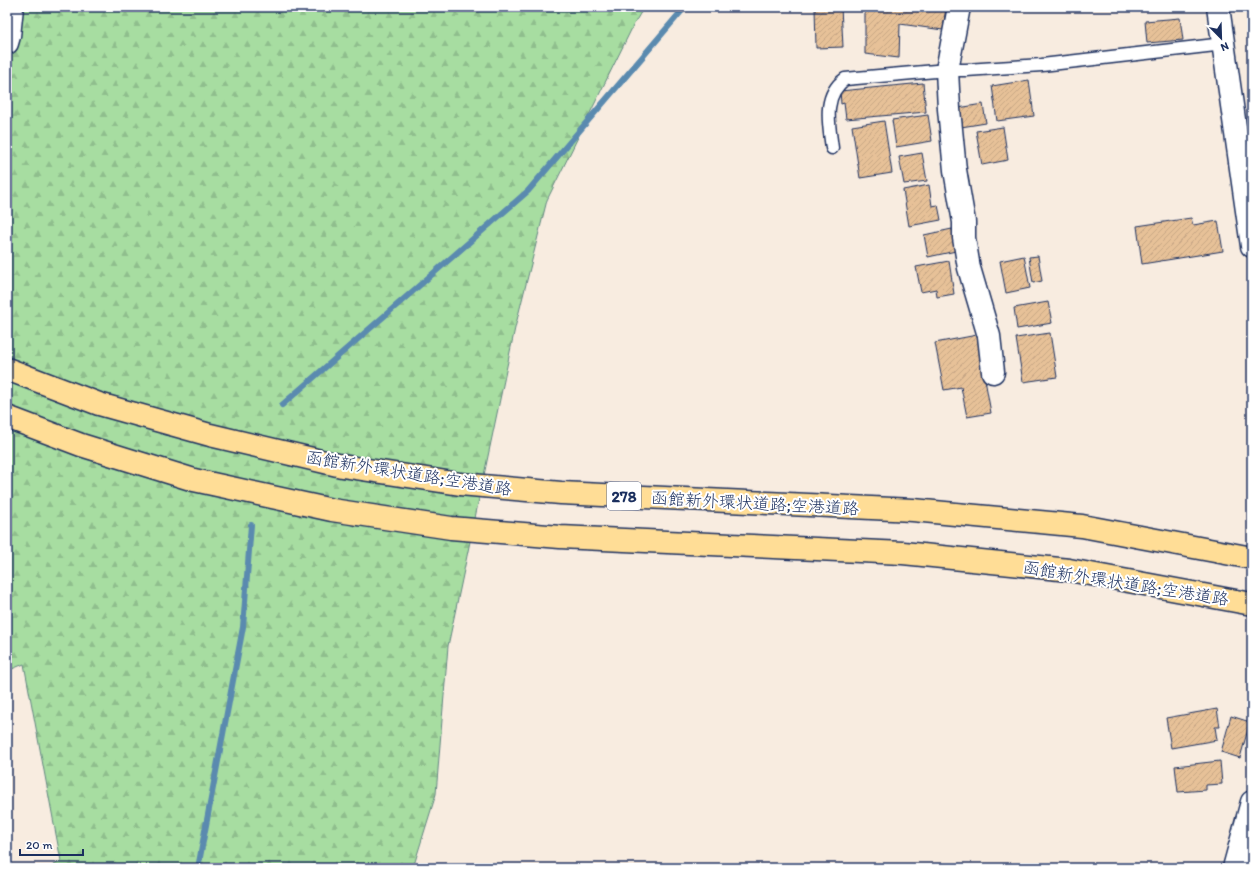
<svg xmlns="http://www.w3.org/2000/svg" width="1259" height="875" viewBox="0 0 1259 875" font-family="Itim,'Klee One',sans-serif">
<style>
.forest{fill:url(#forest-firs);stroke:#618680}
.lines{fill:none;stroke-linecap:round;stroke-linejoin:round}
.stream{stroke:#5a8aaf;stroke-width:6}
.building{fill:url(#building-hatch);stroke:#1b2f5e}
.service-casing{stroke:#1b2f5e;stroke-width:15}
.minor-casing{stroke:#1b2f5e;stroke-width:25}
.tertiary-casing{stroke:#1b2f5e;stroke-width:25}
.motorway-casing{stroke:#1b2f5e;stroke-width:25}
.service{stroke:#fff;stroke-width:12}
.minor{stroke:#fff;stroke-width:22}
.tertiary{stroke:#fff;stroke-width:22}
.motorway{stroke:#ffdd96;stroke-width:22}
.labels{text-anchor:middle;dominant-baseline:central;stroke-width:4;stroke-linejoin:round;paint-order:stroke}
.shield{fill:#fff;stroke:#5f6d8e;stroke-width:1}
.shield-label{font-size:16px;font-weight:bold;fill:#1b2f5e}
.street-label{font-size:17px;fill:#1b2f5e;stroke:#fff}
</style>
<defs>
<pattern id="forest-firs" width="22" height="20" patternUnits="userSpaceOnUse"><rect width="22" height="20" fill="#a7dda1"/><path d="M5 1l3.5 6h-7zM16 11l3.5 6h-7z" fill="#8fbe8d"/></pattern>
<pattern id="building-hatch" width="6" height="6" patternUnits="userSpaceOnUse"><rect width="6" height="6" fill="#e7c198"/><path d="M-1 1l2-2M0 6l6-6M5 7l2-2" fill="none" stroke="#c6a685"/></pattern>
</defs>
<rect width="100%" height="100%" fill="#f8ece0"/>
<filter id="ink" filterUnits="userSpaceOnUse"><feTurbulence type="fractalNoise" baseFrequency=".025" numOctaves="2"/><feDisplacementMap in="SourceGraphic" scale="8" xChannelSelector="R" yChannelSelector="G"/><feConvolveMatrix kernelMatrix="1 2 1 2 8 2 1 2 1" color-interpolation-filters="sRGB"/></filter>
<g filter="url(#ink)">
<polygon class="forest" points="13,7 644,7 634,24 547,200 515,328 448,646 436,794 413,868 49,868 61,861 24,664 7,671 7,16"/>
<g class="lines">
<g class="stream">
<polyline points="282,405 528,191 685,7"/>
<polyline points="198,868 243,627 251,525"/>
</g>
</g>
<g class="building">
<polygon points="815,7 841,7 843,47 816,48"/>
<polygon points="865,7 946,7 943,30 900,24 899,58 865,54"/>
<polygon points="1180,18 1183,40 1147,43 1145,21"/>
<polygon points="1029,80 1034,116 997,121 992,86"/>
<polygon points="923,83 926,112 846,119 844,103 841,104 840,91"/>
<polygon points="983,104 986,123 961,127 958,108"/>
<polygon points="928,115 932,141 896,147 892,120"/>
<polygon points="884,121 892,173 860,178 852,126"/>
<polygon points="1003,127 1008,160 982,165 976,131"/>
<polygon points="922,153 927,181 904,184 899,157"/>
<polygon points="929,185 932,206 938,205 941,220 909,226 903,190"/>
<polygon points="1191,218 1193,225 1218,221 1223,251 1142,264 1137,226"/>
<polygon points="952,229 956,251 928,257 924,235"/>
<polygon points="1024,256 1030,288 1006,293 1000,261"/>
<polygon points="1038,256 1042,281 1033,283 1029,257"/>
<polygon points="949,261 954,294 937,297 936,289 921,292 916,267"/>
<polygon points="1048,302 1052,323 1017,329 1014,308"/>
<polygon points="1050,333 1057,377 1023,382 1016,338"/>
<polygon points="977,335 991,413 967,417 961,387 944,390 935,343"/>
<polygon points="1217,709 1220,727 1215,727 1217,740 1171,748 1166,718"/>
<polygon points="1231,716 1250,722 1240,758 1221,752"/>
<polygon points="1220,761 1222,784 1206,785 1206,790 1178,792 1175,766"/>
</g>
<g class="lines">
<g class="service-casing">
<path id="service" d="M832,148C829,124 822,96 845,79L947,70H966L1042,65L1224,44"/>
</g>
<g class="minor-casing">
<g id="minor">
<polyline points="959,7 947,70 949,109 955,170 964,222 964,238 969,268 989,336 993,372"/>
<polyline points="7,43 9,36 12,7"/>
</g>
</g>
<g class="tertiary-casing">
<g id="tertiary">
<polyline points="1218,7 1252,246"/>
<polyline points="1234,868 1252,802"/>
</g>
</g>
<g class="motorway-casing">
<g id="motorway">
<polyline points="7,369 99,404 210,435 342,466 460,484 561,493 913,510 1082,526 1252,558"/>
<polyline points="7,417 81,445 194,480 332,510 451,528 560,537 903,553 1069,570 1252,604"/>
</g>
</g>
<use href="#service" class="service"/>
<use href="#minor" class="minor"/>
<use href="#tertiary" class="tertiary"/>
<use href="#motorway" class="motorway"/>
</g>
</g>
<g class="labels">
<rect class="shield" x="607" y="482" width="34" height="28" rx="3"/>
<g class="shield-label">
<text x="624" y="496">278</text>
</g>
<g class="street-label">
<text transform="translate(409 473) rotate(9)">函館新外環状道路;空港道路</text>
<text transform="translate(755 503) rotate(3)">函館新外環状道路;空港道路</text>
<text transform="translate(1126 583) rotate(9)">函館新外環状道路;空港道路</text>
</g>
</g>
<rect width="1259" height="875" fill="none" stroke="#fff" stroke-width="24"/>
<rect x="12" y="12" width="1235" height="851" fill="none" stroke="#1b2f5e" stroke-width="1.5" filter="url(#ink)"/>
<g transform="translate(1221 38) rotate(157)" stroke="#ffffff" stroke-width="3" paint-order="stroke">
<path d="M0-3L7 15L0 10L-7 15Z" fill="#1b2f5e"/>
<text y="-6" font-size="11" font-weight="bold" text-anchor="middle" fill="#1b2f5e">N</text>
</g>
<path d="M20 849v6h63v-6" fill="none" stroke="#1b2f5e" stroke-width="2"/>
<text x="26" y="849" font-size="12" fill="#1b2f5e" stroke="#ffffff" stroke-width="3" paint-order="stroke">20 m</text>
</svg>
